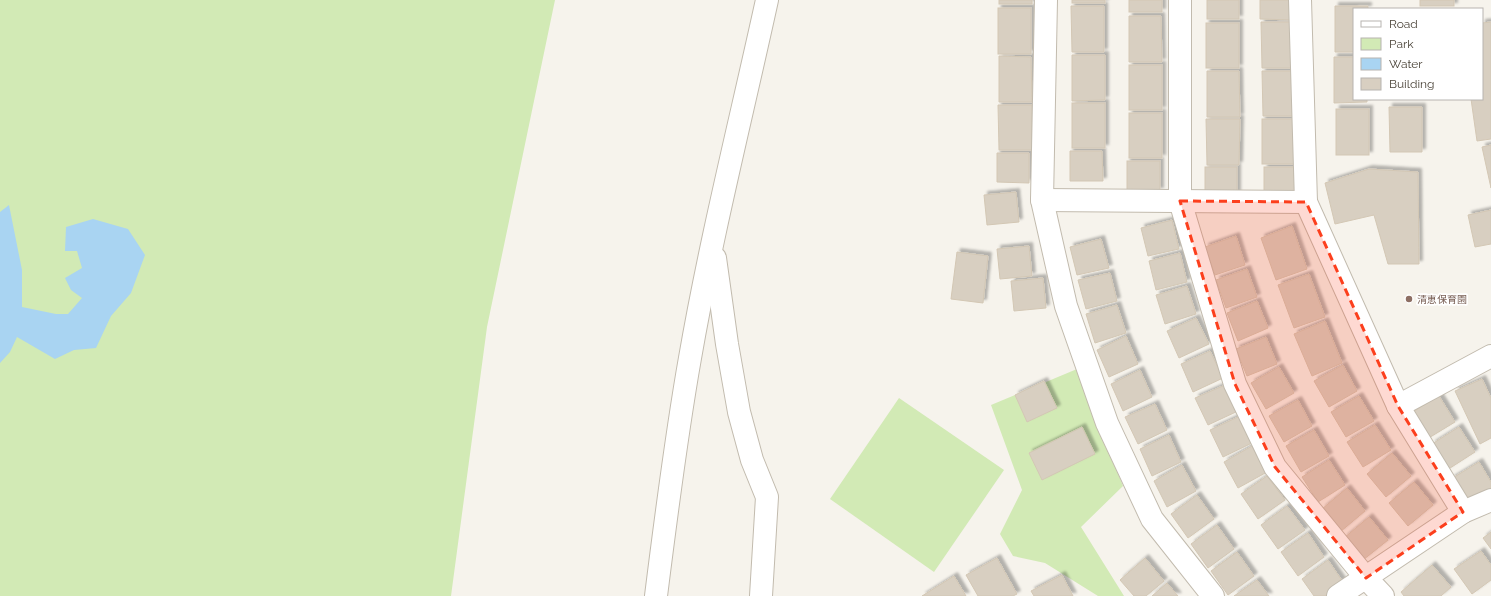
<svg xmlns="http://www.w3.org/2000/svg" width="1491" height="596" viewBox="0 0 1491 596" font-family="Raleway,'Noto Sans JP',sans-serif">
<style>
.green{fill:#d2eab5}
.water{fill:#a9d4f2}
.building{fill:#d8cfc1;stroke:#d3c7b4;filter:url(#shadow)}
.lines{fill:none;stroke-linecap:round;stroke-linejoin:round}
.minor-casing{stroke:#c2bbae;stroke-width:24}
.minor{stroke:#fff;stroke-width:22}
.marked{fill:#fc3f1d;fill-opacity:0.2;stroke:#fc3f1d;stroke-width:3;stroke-dasharray:8 5;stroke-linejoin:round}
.education-dot{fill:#8d6e63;stroke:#fff;stroke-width:1.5}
.labels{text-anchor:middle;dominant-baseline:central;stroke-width:3.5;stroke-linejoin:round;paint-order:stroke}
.education-label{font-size:10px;fill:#785e54;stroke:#fff;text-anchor:start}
</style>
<defs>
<filter id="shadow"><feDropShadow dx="3.5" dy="-3.5" stdDeviation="1" flood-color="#0004"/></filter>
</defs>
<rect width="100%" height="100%" fill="#f6f3ec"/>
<g class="green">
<polygon points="0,0 555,0 487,327 451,596 0,596"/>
<polygon points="1077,369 1123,486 1081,527 1124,596 1098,596 1045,563 1013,556 1000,534 1022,490 991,405"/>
<polygon points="899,398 1004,470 934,572 830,499"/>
</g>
<polygon class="water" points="9,205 22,270 22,307 56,314 68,314 82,298 71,290 65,278 82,268 77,251 65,251 66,227 93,219 128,229 145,255 131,293 111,316 96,348 74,350 55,359 17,337 10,352 0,363 0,212"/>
<g class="building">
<rect x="999" y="0" width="33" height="4"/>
<rect x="1072" y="0" width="33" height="3"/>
<rect x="1129" y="0" width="33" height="12"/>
<rect x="1207" y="0" width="32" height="19"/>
<polygon points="1260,0 1293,0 1293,20 1260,19"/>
<rect x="1420" y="0" width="34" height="6"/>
<polygon points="1071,6 1104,6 1104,52 1072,52"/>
<polygon points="1335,6 1368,6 1368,9 1354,9 1354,52 1335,52"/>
<rect x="998" y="8" width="33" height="46"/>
<polygon points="1129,16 1161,16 1162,62 1129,62"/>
<polygon points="1261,22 1294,22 1294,68 1262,68"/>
<polygon points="1491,22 1491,139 1477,141 1471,99 1482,99 1482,23"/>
<rect x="1206" y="23" width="33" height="45"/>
<polygon points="1072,55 1105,55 1105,100 1072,101"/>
<polygon points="999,56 1031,57 1032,102 999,102"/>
<polygon points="1334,57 1354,57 1354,99 1367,99 1367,102 1334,103"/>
<rect x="1129" y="65" width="33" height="45"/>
<polygon points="1207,71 1239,71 1240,117 1207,117"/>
<polygon points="1262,71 1295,71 1295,116 1263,116"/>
<rect x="1072" y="103" width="33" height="45"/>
<polygon points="998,105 1032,105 1032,150 999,150"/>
<polygon points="1389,107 1422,107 1422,152 1390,152"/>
<rect x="1336" y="109" width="33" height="46"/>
<rect x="1129" y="113" width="33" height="45"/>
<polygon points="1206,119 1240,119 1239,165 1207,165"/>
<rect x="1262" y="119" width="33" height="45"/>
<polygon points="1491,145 1491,188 1482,147"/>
<polygon points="1070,151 1102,151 1103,181 1070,181"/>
<polygon points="997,153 1029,153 1029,183 997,182"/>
<rect x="1127" y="161" width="33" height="30"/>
<rect x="1205" y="167" width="32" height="30"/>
<rect x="1264" y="167" width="32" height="29"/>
<polygon points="1369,169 1418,172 1419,264 1388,264 1374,215 1335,224 1325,183"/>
<polygon points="1016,192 1019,222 987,225 984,195"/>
<polygon points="1491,210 1491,244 1475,247 1468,215"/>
<polygon points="1172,220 1179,249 1148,256 1141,228"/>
<polygon points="1292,226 1307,269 1276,280 1261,238"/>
<polygon points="1236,236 1245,265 1215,275 1205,247"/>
<polygon points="1101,239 1109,268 1077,275 1070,247"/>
<polygon points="1029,246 1032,276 1000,279 997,249"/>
<polygon points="957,252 988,256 983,303 951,299"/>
<polygon points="1180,253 1187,282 1156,290 1149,261"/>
<polygon points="1247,269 1257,297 1226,308 1216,280"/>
<polygon points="1110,273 1117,301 1086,309 1078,280"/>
<polygon points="1309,274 1325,317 1294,328 1278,285"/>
<polygon points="1043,278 1046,308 1014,311 1011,281"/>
<polygon points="1187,286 1196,314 1165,324 1156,295"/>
<polygon points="1257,301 1268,328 1238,341 1227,313"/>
<polygon points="1117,305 1126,333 1095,343 1086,314"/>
<polygon points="1196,318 1209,344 1179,358 1167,331"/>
<polygon points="1325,321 1342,363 1312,376 1294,334"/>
<polygon points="1126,336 1138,364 1109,377 1097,350"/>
<polygon points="1266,337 1277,364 1247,376 1236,349"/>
<polygon points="1210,351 1223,378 1193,392 1181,364"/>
<polygon points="1343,365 1357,391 1329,407 1314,381"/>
<polygon points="1279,367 1294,393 1266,409 1251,383"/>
<polygon points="1140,370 1152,397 1123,411 1111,384"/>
<polygon points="1482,379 1491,398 1491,438 1480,444 1455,391"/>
<polygon points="1044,381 1057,408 1027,422 1015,395"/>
<polygon points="1225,385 1238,411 1208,425 1195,398"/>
<polygon points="1359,396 1374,421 1346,437 1331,412"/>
<polygon points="1439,396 1455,422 1427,439 1411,413"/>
<polygon points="1298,400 1312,426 1284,442 1269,416"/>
<polygon points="1155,404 1167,430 1138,444 1125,417"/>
<polygon points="1240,416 1252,443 1223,457 1210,430"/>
<polygon points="1375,425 1391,450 1363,467 1347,442"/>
<polygon points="1082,427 1095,454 1042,480 1029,453"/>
<polygon points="1459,427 1475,452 1447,470 1432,444"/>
<polygon points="1314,430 1329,456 1301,472 1286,446"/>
<polygon points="1169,435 1181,462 1152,476 1140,449"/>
<polygon points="1252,446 1267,472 1238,488 1224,462"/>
<polygon points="1392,453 1411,476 1386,497 1367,474"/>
<polygon points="1329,460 1345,485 1318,502 1302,477"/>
<polygon points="1479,462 1491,482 1491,489 1467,505 1451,479"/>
<polygon points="1182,465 1196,491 1167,507 1154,481"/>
<polygon points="1267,476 1285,500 1258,519 1241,494"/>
<polygon points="1414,482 1433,505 1408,526 1389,503"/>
<polygon points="1347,488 1365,511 1340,532 1322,509"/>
<polygon points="1197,495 1214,519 1188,538 1171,514"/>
<polygon points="1287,506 1305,530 1278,549 1261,525"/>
<polygon points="1369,517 1388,540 1363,560 1344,538"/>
<polygon points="1217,525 1234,549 1208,568 1191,544"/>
<polygon points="1491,532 1491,549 1483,538"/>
<polygon points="1308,533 1324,557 1298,576 1281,552"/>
<polygon points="1481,551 1491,565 1491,580 1472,594 1454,569"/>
<polygon points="1237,552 1254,576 1228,595 1211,571"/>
<polygon points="997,558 1017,594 1013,596 978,596 966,575"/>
<polygon points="1145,558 1164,581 1146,596 1134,596 1120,580"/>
<polygon points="1328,560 1345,585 1329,596 1314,596 1302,579"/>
<polygon points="1432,565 1451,587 1441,596 1404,596 1401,592"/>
<polygon points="1062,575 1073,596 1034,596 1031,591"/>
<polygon points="954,576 966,596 922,596"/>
<polygon points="1257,580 1269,596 1234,596"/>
<polygon points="1167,583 1178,596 1152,596"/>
</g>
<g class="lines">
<g class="minor-casing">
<g id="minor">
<polyline points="1046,0 1042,200 1066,306 1107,423 1152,519 1213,596"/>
<polyline points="1180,0 1180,201 1235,384 1275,467 1366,578 1383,596"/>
<polyline points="1300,0 1306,202 1398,406 1463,512"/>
<polyline points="1042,200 1306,202"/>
<polyline points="715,258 727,344 739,412 752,460 767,497 761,596"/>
<polyline points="1398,406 1491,356"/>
<path d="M656,596C666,516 676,437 690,358C711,237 741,119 767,0"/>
<polyline points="1338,596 1463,512 1491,500"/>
</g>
</g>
<use href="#minor" class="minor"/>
</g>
<path class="marked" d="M1180,201L1306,202L1398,406L1463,512L1366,578L1275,467L1235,384Z"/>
<circle class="education-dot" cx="1409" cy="299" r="4"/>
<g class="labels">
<g class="education-label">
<text x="1417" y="299">清恵保育園</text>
</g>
</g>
<rect x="1353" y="8" width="130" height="92" fill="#ffffff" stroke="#b7b4b0"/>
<rect x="1361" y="21" width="20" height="6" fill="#ffffff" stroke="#b7b4b0"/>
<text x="1389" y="28" font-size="12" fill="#4b4439">Road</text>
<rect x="1361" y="38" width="20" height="12" fill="#d2eab5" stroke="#b7b4b0"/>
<text x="1389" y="48" font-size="12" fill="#4b4439">Park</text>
<rect x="1361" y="58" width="20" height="12" fill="#a9d4f2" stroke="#b7b4b0"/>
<text x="1389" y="68" font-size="12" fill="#4b4439">Water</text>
<rect x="1361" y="78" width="20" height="12" fill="#d8cfc1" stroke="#b7b4b0"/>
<text x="1389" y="88" font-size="12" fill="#4b4439">Building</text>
</svg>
